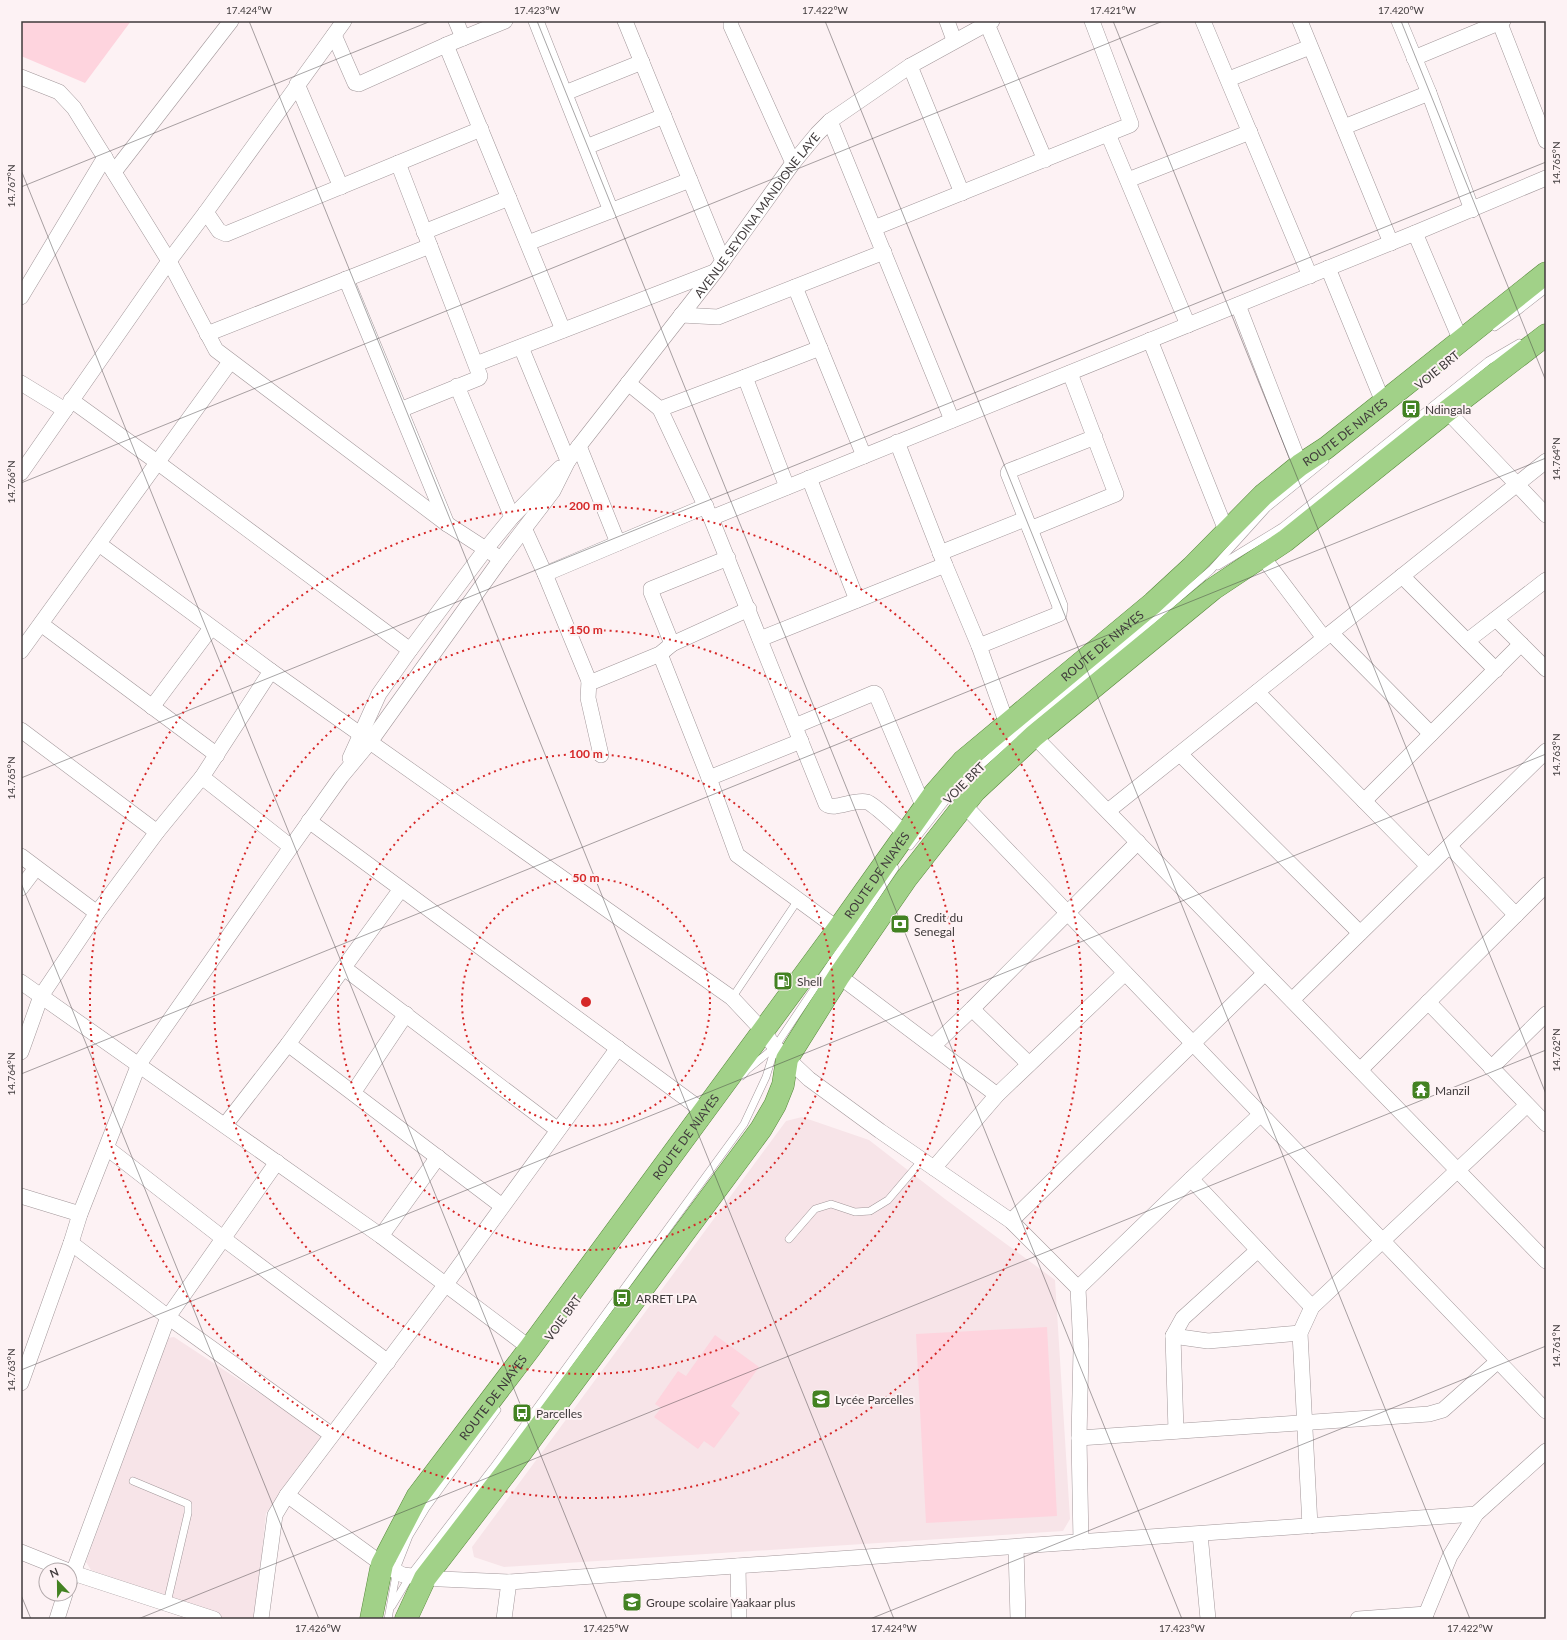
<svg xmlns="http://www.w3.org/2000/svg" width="1567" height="1640" viewBox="0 0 1567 1640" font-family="Lato,sans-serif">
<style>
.built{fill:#f7e4e8}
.green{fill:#fed4de}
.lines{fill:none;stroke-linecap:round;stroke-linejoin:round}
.lane-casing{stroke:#a2979a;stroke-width:8}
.street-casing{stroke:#a2979a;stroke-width:16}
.primary-casing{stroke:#56893a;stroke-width:23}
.lane{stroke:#fff;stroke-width:7}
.street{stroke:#fff;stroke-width:15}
.primary{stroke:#a1d188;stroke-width:22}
.ticks{fill:none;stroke:#3f3a3b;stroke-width:1;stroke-opacity:0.45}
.ring{fill:none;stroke:#d62828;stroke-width:2;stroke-dasharray:2 4}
.labels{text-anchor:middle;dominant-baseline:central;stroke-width:4;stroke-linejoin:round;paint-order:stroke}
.street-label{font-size:12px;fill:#3f3a3b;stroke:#fdf2f4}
.poi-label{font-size:12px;fill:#3f3a3b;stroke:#fdf2f4;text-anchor:start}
.centre{fill:#d62828;stroke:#fdf2f4;stroke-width:2}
.ring-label{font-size:12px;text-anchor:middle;font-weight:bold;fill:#d62828;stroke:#fdf2f4;stroke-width:4;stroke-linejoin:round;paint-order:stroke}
.neatline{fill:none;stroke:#3f3a3b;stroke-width:1.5}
.ticks-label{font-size:10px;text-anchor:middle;fill:#3f3a3b}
</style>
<rect width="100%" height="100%" fill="#fdf2f4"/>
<g class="built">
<polygon points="802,1117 869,1140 945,1199 1055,1280 1070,1519 1063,1531 504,1567 474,1557 472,1547 786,1121"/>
<polygon points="174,1337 320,1433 321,1442 266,1513 255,1619 224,1619 91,1570 86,1562 167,1338"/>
</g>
<g class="green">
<polygon points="21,21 131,21 85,83 21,56"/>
<polygon points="1047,1327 1057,1516 926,1523 916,1334"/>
<polygon points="715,1335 759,1367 731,1406 740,1413 714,1448 704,1441 698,1449 654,1417 661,1408 655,1404 678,1371 686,1376"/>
</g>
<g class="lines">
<g class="lane-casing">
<g id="lane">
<polyline points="1495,327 1518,311 1546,289"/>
<polyline points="1218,566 1282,527 1488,361 1519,343"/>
<polyline points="910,846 947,799 980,766 1034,718 1133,637 1211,570 1267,508 1325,461"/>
<polyline points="732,998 798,900"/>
<polyline points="742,1076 747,1070 775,1047 895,868"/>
<polyline points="789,1239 815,1209 831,1204 855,1212 870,1211 888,1200 922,1160"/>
<polyline points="133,1481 188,1504 188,1513 167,1603"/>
<polyline points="392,1606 412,1573 493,1468 744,1124 766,1077 775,1048"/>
<polyline points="388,1619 398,1564 409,1536 426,1508 497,1410"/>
</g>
</g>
<g class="street-casing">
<g id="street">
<polyline points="456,21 463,38"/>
<polyline points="536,21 611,211"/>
<polyline points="625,21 723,261"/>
<polyline points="731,21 731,26 793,163"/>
<polyline points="947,21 954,40"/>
<polyline points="1203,21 1310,276"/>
<polyline points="1300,21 1391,243"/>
<polyline points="1399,21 1429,93 1472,210"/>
<polyline points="1499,21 1546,141"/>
<polyline points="987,24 1045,160"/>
<polyline points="334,35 355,83 359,84 446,45 505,21"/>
<polyline points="446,45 563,330"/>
<polyline points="1414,58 1503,21"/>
<polyline points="910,66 962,193"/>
<polyline points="21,77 59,92 74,108 169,261 216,350 447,524 501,559"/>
<polyline points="1229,79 1310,47"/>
<polyline points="297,84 341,187"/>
<polyline points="565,93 642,62"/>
<polyline points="830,121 952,420"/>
<polyline points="1344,127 1429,93"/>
<polyline points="1108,134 1188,325"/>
<polyline points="586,147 664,116"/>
<polyline points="398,163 480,376 479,378 400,410"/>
<polyline points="114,172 231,21"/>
<polyline points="1128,180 1250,132"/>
<polyline points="206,212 219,231 226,234 481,129"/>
<polyline points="874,228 1130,125 1131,124 1092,21"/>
<polyline points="424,232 509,198"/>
<polyline points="1415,233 1461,341"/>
<polyline points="528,243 690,180"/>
<polyline points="1328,268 1383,402"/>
<polyline points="346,279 447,524"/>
<polyline points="795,287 864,456"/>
<polyline points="21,297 105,157"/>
<polyline points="1238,305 1300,465"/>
<polyline points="681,315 718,317 884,252"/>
<polyline points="207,334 430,246"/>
<polyline points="1150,340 1227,533"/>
<polyline points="521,347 568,461"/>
<polyline points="476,364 714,272"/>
<polyline points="1070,373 1116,494 1030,529 1008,473 1009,471 1095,437"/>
<polyline points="745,377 820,348"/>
<polyline points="21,383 65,410"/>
<polyline points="628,383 660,409 745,377 787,487"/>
<polyline points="457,386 512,517"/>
<polyline points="71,400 157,462 410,650"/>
<path d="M660,409L711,518L826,804C835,811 852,799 867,802C874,804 899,828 906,834"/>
<polyline points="1447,411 1546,515"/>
<polyline points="897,442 945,565 979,646 1007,724"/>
<polyline points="579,446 618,543"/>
<polyline points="21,473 169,261 206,212 344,21"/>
<polyline points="809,478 857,600"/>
<polyline points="711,518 1415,233 1546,178"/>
<polyline points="525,530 545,574 706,506"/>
<polyline points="99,544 271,671 360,734"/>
<polyline points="940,553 1025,519"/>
<polyline points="1262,556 1324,638"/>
<polyline points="545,574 589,681 592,682 660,654 672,644 651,592 651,589 728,558"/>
<polyline points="1402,576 1496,670"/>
<polyline points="1496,619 1546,669"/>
<polyline points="41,624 217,755"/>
<polyline points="1331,633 1431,734"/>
<polyline points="760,639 945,565"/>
<polyline points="1467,641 1546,580"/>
<polyline points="672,644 749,609"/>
<polyline points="979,646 1059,614 1060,606 1030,529"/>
<polyline points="21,651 230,362"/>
<polyline points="660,654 709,778 737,855 838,929"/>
<polyline points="589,681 588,698 601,755"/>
<polyline points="1257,692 1428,866"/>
<polyline points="152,707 211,628"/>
<polyline points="795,726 874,693 876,694 924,808"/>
<polyline points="21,730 157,832"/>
<polyline points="1034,736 1546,1261"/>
<polyline points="370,742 732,998 763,1031 775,1047 809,1079 880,1131 1011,1221 1078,1288 1081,1350 1079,1438 1081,1542"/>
<polyline points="1180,754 1360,933"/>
<polyline points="350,758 379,694 410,650 485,550 512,517 560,468"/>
<polyline points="202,777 291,847"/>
<polyline points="709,778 801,741"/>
<polyline points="1364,801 1521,644"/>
<polyline points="963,804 1546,1411"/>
<polyline points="1108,811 1546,461"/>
<polyline points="309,821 703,1111"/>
<polyline points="1449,846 1516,915"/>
<polyline points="21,856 97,913"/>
<polyline points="21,888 36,868"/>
<polyline points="344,968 558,1130"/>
<polyline points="839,976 997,1095"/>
<polyline points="21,982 381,1236 530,1348"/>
<polyline points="1292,1000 1546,751"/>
<polyline points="1428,1002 1546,1124"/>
<polyline points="972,1009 1029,1064"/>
<polyline points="288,1044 502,1206"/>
<polyline points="933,1046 972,1009 1138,842"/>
<polyline points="21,1052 41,996 97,913 157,832 202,777 271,671"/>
<polyline points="1491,1068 1546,1014"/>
<polyline points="1360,1070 1546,885"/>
<polyline points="353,1093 406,1014"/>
<polyline points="225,1125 288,1044 401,889"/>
<polyline points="107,1148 224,1239 388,1362"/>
<polyline points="934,1168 997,1095 1125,973"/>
<polyline points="1191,1179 1312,1307"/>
<polyline points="21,1196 80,1214"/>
<polyline points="1011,1221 1265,973"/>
<polyline points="381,1236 438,1157"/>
<polyline points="71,1243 168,1317 332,1435"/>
<polyline points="1078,1288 1191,1179 1261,1114"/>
<polyline points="1173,1336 1208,1341 1300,1333"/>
<path id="s1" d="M21,1383L71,1243L80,1214L139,1064L291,847L341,777L370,742L501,559L553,491L568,461L579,446L715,272L793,163L817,134L830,121L910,66L992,21"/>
<polyline points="1176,1431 1173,1336 1183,1318 1258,1250"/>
<polyline points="1079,1438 1429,1414 1443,1410 1498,1361"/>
<polyline points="287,1495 382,1564 403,1575 441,1579 509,1582 1476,1514"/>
<polyline points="1310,1526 1300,1333 1312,1307 1527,1105"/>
<polyline points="1200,1534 1208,1619"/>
<polyline points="1016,1547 1018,1619"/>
<polyline points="21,1552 66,1570"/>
<polyline points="738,1566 739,1619"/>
<polyline points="70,1572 214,1619"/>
<polyline points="70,1581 168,1317 277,1162"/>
<polyline points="57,1619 65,1594"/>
<polyline points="261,1619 275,1515 287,1495 446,1284 618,1048"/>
<polyline points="504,1619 509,1582"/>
<polyline points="1358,1619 1426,1614"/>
<polyline points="1424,1619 1450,1556 1476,1514 1546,1451"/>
</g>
</g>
<g class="primary-casing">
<g id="primary">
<path id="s2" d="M371,1619L382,1564L417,1497L530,1348L838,929L934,794L963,761L1153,603L1192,567L1263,495L1300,465L1326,448L1546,273"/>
<polyline points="406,1619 425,1578 508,1470 761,1129 775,1105 783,1085 787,1059 839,976 906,879 975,791 1034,736 1213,589 1285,541 1447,411 1546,335"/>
</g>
</g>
<use href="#lane" class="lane"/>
<use href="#street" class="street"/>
<use href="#primary" class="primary"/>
</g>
<path class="ticks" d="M249,21L894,1619M537,21L1182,1619M825,21L1470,1619M1113,21L1546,1094M1401,21L1546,381M21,170L607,1619M21,187L431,21M21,483L1163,21M21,778L1546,162M21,883L319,1619M21,1074L1546,458M21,1370L1546,754M21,1595L31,1619M138,1619L1546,1050M870,1619L1546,1346"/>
<g class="ring">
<circle cx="586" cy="1002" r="124"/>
<circle cx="586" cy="1002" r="248"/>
<circle cx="586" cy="1002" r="372"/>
<circle cx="586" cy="1002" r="496"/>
</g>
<defs>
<g id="bus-square" transform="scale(1)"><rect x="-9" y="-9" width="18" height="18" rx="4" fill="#438222" stroke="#fdf2f4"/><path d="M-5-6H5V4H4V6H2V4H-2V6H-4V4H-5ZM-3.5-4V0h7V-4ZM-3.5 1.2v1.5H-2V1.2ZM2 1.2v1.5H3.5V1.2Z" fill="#fff"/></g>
<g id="bank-square" transform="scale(1)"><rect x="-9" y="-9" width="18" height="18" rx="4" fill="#438222" stroke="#fdf2f4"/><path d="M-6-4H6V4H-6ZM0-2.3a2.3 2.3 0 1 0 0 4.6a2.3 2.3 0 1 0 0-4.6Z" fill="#fff"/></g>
<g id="fuel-square" transform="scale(1)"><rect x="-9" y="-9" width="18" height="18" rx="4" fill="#438222" stroke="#fdf2f4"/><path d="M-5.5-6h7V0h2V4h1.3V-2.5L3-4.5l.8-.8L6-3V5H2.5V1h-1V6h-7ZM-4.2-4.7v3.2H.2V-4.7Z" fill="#fff"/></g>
<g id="temple-square" transform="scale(1)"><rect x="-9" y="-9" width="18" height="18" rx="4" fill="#438222" stroke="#fdf2f4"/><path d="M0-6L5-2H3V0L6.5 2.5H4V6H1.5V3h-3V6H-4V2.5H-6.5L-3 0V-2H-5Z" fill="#fff"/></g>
<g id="school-square" transform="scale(1)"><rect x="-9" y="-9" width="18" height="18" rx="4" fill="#438222" stroke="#fdf2f4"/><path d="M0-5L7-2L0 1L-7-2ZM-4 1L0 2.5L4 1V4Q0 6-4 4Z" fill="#fff"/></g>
</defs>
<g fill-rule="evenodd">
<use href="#bus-square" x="1411" y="409"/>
<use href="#bank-square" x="900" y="924"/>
<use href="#fuel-square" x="783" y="981"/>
<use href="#temple-square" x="1421" y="1090"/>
<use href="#bus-square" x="622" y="1298"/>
<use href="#school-square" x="821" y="1399"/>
<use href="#bus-square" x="522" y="1413"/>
<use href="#school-square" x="632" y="1602"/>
</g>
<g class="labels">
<g class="street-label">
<text stroke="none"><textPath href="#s1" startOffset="1391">AVENUE SEYDINA MANDIONE LAYE</textPath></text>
<text transform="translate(1437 370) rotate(-39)">VOIE BRT</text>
<text stroke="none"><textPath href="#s2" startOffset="1553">ROUTE DE NIAYES</textPath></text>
<text stroke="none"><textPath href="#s2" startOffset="1229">ROUTE DE NIAYES</textPath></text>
<text transform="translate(964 783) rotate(-45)">VOIE BRT</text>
<text stroke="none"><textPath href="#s2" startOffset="905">ROUTE DE NIAYES</textPath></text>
<text stroke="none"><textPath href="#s2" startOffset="581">ROUTE DE NIAYES</textPath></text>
<text transform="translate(563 1318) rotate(-54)">VOIE BRT</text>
<text stroke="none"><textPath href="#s2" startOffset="257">ROUTE DE NIAYES</textPath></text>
</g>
<g class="poi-label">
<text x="1425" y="409">Ndingala</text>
<text x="914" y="917">Credit du<tspan x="914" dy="14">Senegal</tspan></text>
<text x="797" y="981">Shell</text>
<text x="1435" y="1090">Manzil</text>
<text x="636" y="1298">ARRET LPA</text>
<text x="835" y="1399">Lycée Parcelles</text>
<text x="536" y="1413">Parcelles</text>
<text x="646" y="1602">Groupe scolaire Yaakaar plus</text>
</g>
</g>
<circle cx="586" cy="1002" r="6" class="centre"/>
<g class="ring-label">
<text x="586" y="510">200 m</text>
<text x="586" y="634">150 m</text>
<text x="586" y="758">100 m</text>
<text x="586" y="882">50 m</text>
</g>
<rect width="1567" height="1640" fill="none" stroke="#fdf2f4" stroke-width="44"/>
<g transform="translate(58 1582) rotate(338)"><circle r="19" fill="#fdf2f4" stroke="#b1a8aa"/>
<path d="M0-3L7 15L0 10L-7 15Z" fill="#438222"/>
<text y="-6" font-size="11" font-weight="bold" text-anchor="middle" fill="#3f3a3b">N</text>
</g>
<rect x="22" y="22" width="1523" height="1596" class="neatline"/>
<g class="ticks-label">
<text x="249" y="14">17.424°W</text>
<text x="537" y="14">17.423°W</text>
<text x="825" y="14">17.422°W</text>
<text x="1113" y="14">17.421°W</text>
<text x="1401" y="14">17.420°W</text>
<text transform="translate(1556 163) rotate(-90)" y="4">14.765°N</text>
<text transform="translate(11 186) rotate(-90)" y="4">14.767°N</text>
<text transform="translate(1556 459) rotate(-90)" y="4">14.764°N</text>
<text transform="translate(11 482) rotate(-90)" y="4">14.766°N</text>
<text transform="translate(1556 755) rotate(-90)" y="4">14.763°N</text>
<text transform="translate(11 778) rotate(-90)" y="4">14.765°N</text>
<text transform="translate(1556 1050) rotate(-90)" y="4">14.762°N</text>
<text transform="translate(11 1074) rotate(-90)" y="4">14.764°N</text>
<text transform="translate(1556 1346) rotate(-90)" y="4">14.761°N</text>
<text transform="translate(11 1370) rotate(-90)" y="4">14.763°N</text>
<text x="318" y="1632">17.426°W</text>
<text x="606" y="1632">17.425°W</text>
<text x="894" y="1632">17.424°W</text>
<text x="1182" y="1632">17.423°W</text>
<text x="1470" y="1632">17.422°W</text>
</g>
</svg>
